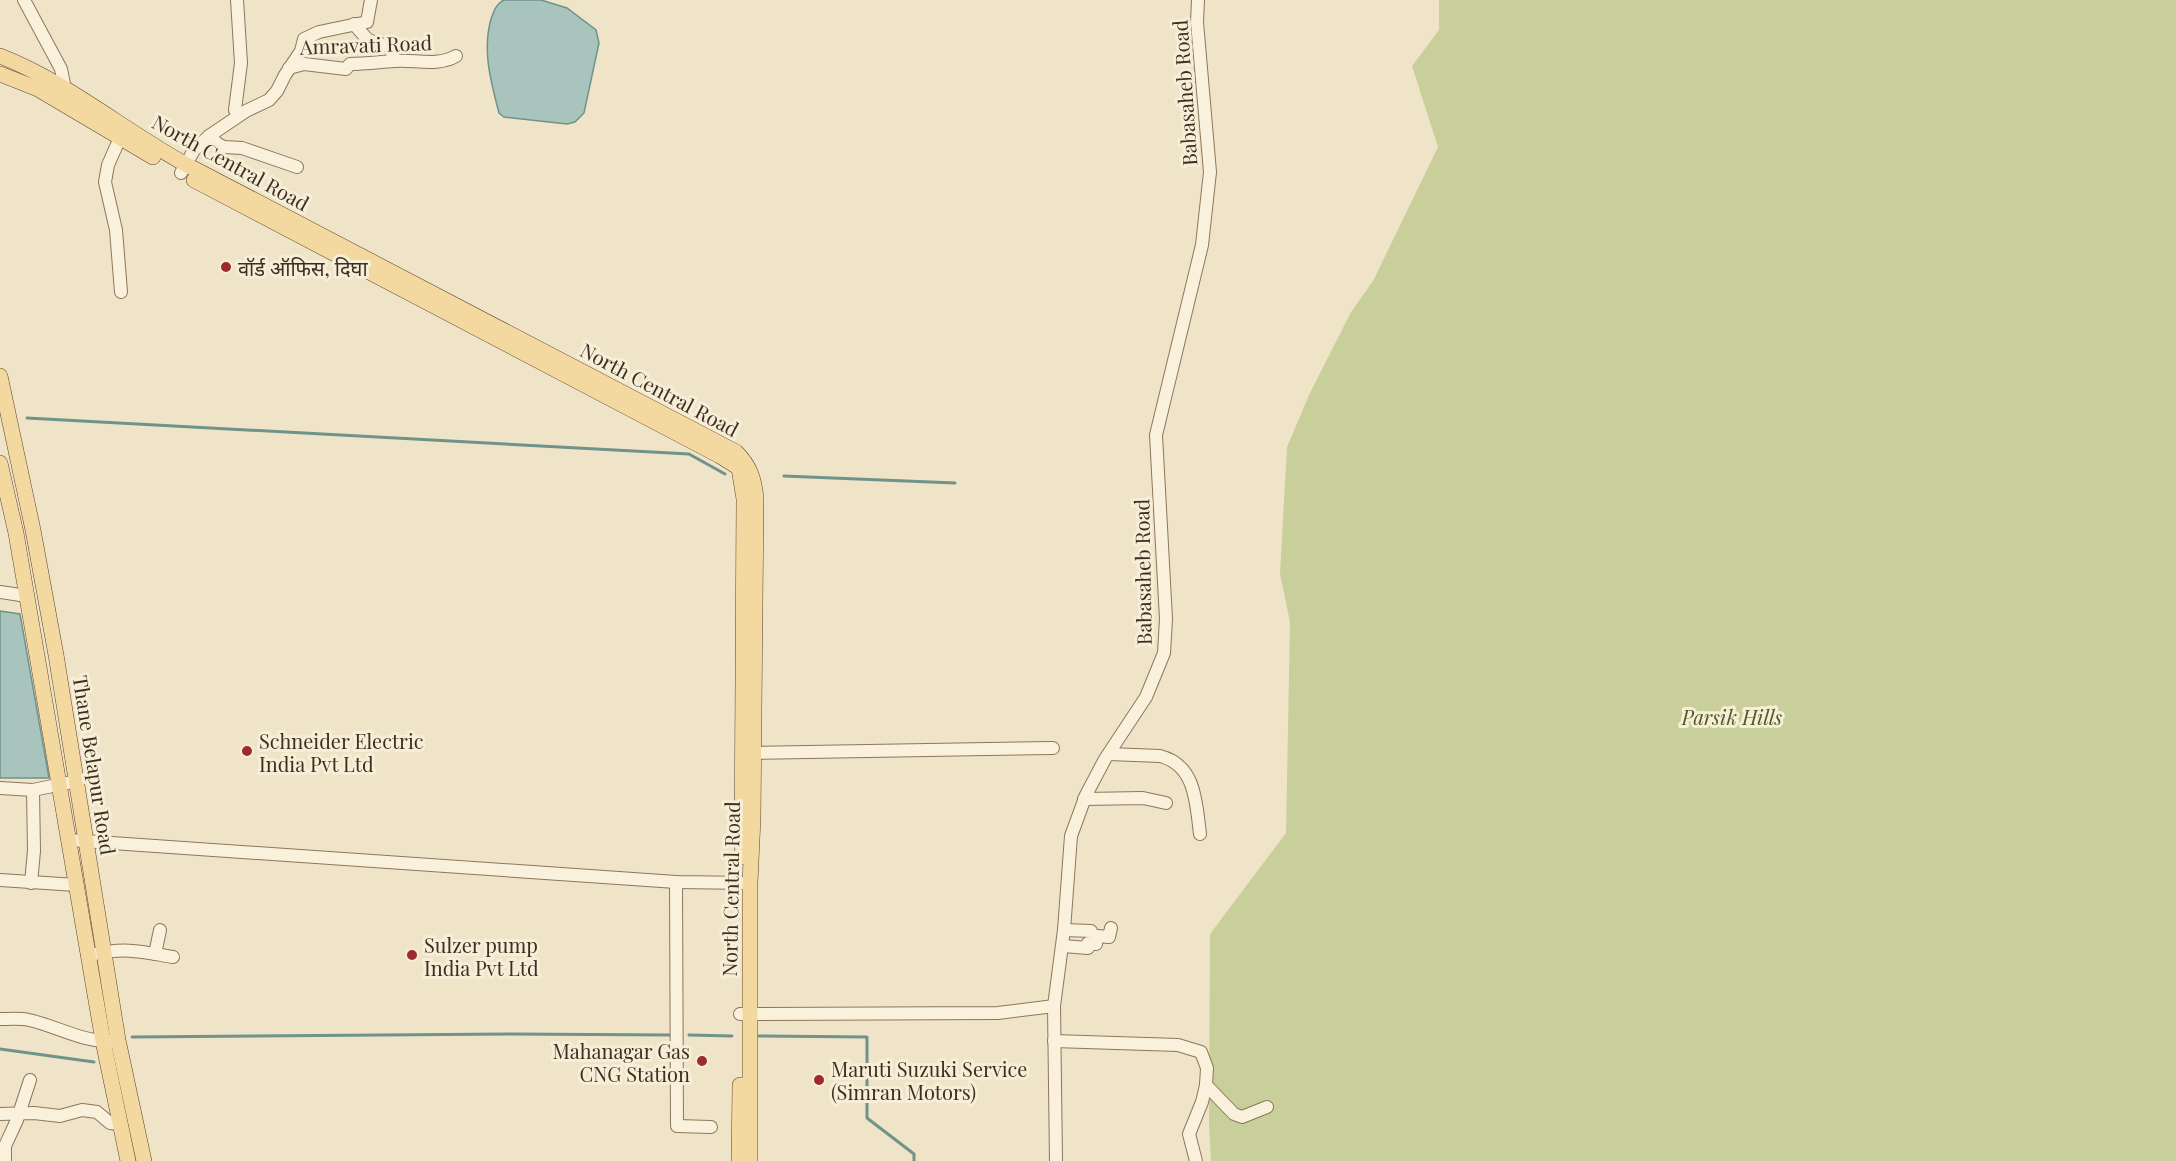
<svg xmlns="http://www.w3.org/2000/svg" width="2176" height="1161" viewBox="0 0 2176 1161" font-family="'Playfair Display','Noto Sans Devanagari',serif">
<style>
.green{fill:#c9cf9b}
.water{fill:#a9c4bc;stroke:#6f938a;stroke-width:1.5}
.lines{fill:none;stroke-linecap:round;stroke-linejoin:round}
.stream{stroke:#6f938a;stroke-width:3}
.minor-casing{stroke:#8d765c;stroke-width:14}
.major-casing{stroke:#5b4430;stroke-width:16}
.minor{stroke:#faf1dc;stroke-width:12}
.major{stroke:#f3d9a0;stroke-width:15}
.poi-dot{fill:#9e2a2b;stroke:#f7eed8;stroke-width:2}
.labels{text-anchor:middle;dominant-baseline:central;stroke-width:6;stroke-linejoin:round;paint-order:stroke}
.street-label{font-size:20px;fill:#3d2e20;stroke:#f7eed8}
.poi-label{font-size:20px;fill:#3d2e20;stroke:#f7eed8;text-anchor:start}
.park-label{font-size:20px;font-style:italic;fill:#4d5a26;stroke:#f7eed8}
</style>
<rect width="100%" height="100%" fill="#f0e4c8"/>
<polygon class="green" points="1439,0 2176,0 2176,1161 1211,1161 1209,1125 1210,934 1286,833 1290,622 1280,574 1287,447 1309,395 1351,312 1373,281 1438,147 1412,66 1439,30"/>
<g class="water">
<path d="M504,0H541L567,8L596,30L599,43L584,113L575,122L567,124L504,117L499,113C491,82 482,51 491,19C494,11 496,4 504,0Z"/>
<polygon points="0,611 20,614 49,778 0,778"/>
</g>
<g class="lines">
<g class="stream">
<polyline points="27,418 689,454 725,474"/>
<polyline points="784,476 955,483"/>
<polyline points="689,1035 732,1036"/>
<polyline points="756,1036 867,1037 867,1118 914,1154 914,1161"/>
<polyline points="132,1037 512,1034 671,1035"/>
<polyline points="0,1049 94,1062"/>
</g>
<g class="minor-casing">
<g id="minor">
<polyline points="24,0 61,69 65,89"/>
<polyline points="237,0 241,63 235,110 241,114"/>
<polyline points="354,24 367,39 378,44 388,45 391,48 394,61"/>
<path d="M289,68L304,64L346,69L350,64C365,64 379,62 394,61C414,59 437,67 456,56"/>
<polyline points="209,136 218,144 224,147 242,148 297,167"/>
<polyline points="181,173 194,150 209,136 246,111 269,100 277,91 285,75 301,51 304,39 319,32 367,22 371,0"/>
<polyline points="121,292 116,230 105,182 108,165 123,131"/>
<polyline points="0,592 27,596"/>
<polyline points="745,753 1053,748"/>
<path d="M1109,754L1160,756C1196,765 1196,803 1200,834"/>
<polyline points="0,788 33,790 77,781"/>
<polyline points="1084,799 1143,798 1166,803"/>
<polyline points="69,840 676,882 750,883"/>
<polyline points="0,880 76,885"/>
<polyline points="676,882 677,1126 711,1127"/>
<polyline points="31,883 34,851 33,790"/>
<polyline points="1064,930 1091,931"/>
<polyline points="1063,946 1088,948 1088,943 1096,944 1097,936 1109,937 1111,928"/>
<path d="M95,954C126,947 143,952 173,957"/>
<polyline points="155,954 160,930"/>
<polyline points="740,1014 998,1013 1054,1006"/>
<path d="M0,1019C9,1019 20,1018 29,1020C56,1026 82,1042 111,1041"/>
<polyline points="1054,1041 1178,1045 1201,1052 1207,1068 1206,1085 1202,1102 1189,1134 1196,1161"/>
<polyline points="1206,1085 1234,1114 1242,1117 1267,1107"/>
<polyline points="0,1114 34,1113 60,1116 82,1110 97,1112 110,1123 120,1124"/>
<polyline points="5,1161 5,1146 17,1120 30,1080"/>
<polyline points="1056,1161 1054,1006 1064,930 1071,836 1086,795 1105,759 1146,697 1164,653 1166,619 1156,435 1202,245 1210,172 1197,22 1198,0"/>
</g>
</g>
<g class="major-casing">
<g id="major">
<path d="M0,56C67,82 123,130 185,164L736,452C750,466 754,479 756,498L753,818L750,883V1161"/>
<polyline points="0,74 38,89 153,157"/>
<polyline points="194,180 720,456 739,468 744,499 742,857"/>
<polyline points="0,376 33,530 56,655 118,1040 144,1161"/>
<polyline points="0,463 16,533 103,1041 128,1161"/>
<polyline points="739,1161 740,1085"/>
</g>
</g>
<use href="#minor" class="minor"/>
<use href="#major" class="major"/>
</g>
<g class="poi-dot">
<circle cx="226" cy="267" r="6"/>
<circle cx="247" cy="751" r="6"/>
<circle cx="412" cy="955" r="6"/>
<circle cx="702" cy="1061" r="6"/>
<circle cx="819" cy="1080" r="6"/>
</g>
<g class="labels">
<g class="street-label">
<text transform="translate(366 44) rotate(-2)">Amravati Road</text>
<text transform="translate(1184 93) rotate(-94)">Babasaheb Road</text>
<text transform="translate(231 162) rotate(29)">North Central Road</text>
<text transform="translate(660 389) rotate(28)">North Central Road</text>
<text transform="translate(1142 572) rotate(-91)">Babasaheb Road</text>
<text transform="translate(95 765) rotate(81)">Thane Belapur Road</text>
<text transform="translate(730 889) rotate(-89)">North Central Road</text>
</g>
<g class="poi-label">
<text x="238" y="267">वॉर्ड ऑफिस, दिघा</text>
<text x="259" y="740">Schneider Electric<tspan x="259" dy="23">India Pvt Ltd</tspan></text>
<text x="424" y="944">Sulzer pump<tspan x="424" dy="23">India Pvt Ltd</tspan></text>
<text x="690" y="1050" text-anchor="end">Mahanagar Gas<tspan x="690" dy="23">CNG Station</tspan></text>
<text x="831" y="1068">Maruti Suzuki Service<tspan x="831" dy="23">(Simran Motors)</tspan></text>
</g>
<g class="park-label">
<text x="1732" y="716">Parsik Hills</text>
</g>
</g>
</svg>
